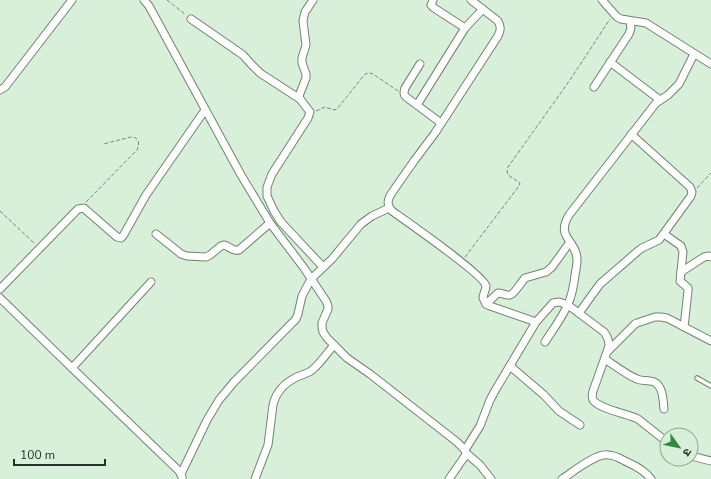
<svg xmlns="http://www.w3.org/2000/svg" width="711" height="479" viewBox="0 0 711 479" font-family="'Nunito Sans','Noto Sans Devanagari',sans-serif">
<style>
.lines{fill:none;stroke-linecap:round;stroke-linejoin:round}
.service-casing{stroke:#708470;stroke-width:5.5}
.minor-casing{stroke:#708470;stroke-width:9}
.path{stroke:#79887a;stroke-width:1;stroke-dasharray:4 2;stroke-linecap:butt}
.service{stroke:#fff;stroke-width:3.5}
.minor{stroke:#fff;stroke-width:7}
</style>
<rect width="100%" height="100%" fill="#d8efd9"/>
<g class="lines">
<g class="service-casing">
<polyline id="service" points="697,378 711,386"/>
</g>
<g class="minor-casing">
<g id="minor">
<polyline points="144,0 149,6 241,175 270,223 304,268 326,301 328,306 328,309 322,323 322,327 323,332 327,338 347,358 370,374 457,442 464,449 466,453 465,456 449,479"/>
<polyline points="313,0 305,12 304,16 303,21 306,45 302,58 302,63 306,74 306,78 299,96 300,99 310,112 308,118 272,174 267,187 267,196 274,211 281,222 323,267"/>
<polyline points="433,0 431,5 434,8 465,28"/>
<polyline points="602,0 617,17 621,19 646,23 711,64"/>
<polyline points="191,19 243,55 251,64 260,73 300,99"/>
<polyline points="610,62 660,100"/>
<path d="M420,64L405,88C404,92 403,94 406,97L441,123"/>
<polyline points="594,87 629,34 631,28 630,21"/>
<polyline points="0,90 5,87 72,0"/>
<polyline points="417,105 465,28 483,9"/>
<path d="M156,234L175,249L181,254L187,256L206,257L210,255L221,246L224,245C229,246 233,252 239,250L270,223"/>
<polyline points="664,234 681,246 683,252 680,281 688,288 688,291 684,327"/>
<polyline points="681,272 704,257 709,256 711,257"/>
<polyline points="0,289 78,209 84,208 86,210 117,237 121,238 123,236 146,195 205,110"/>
<polyline points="0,298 72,368 179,471 182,477"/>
<path d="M486,304L498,293C502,293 507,296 510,295C515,294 521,282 525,278L546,272L552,267L570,242"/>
<polyline points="579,313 600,284 638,251 642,248 659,240 691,196 692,192 690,187 631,134"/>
<path d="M536,322L553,303L559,302L568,305L604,332C608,337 609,340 609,346L593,391C592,394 592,397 593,400C599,409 628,414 638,419L667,442"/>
<path d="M545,342C554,328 565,314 570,299C573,291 574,283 575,275C576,270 577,265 577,260C577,240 555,238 569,215L656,103L668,95L679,84L694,54"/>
<polyline points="608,351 635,324 637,323 655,317 661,317 667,318 711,341"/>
<path d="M605,359C614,365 627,375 637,379C641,381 645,380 650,381C663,382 663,399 664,409"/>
<polyline points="510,366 544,395 559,411 580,425"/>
<polyline points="72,368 151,282"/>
<path d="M465,450L480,426L490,400L496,389L536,322L490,306L486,304L483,298C483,294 486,290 486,286C484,275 406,221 392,211C387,205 387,201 391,194L414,161L435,133L498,36C501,30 501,27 498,21L471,0"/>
<polyline points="466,453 480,465 491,479"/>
<polyline points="691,456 711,461"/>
<polyline points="181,474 207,420 219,400 234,382 296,319 298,314 302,296 311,279 332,259 361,224 372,216 389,208"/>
<path d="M255,479L268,445L273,405C276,392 284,383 297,377C301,375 306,374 311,371C320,364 327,353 334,345"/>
<path d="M562,479C573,472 596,453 608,455C616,455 622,460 629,463C638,467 645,471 651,479"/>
</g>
</g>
<g class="path">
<polyline points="167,0 186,15"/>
<polyline points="316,111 325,107 334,110 337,109 365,74 370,73 373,74 398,91"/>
<polyline points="697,188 711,173"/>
<path d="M86,202L137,150C140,144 139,137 131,137L103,144"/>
<polyline points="0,211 35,244"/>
<polyline points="465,257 519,186 520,183 508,175 507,171 508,167 570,80 610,19"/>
</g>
<use href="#service" class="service"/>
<use href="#minor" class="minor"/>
</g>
<g transform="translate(679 447) rotate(123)"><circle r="19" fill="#d8efd9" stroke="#92a393"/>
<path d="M0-3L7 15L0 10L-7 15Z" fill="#2f8a3b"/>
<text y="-6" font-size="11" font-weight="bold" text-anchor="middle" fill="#283129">उ</text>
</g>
<path d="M14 459v6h91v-6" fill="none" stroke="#283129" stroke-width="2"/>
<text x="20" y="459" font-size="12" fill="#283129" stroke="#d8efd9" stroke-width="3" paint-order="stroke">100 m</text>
</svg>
